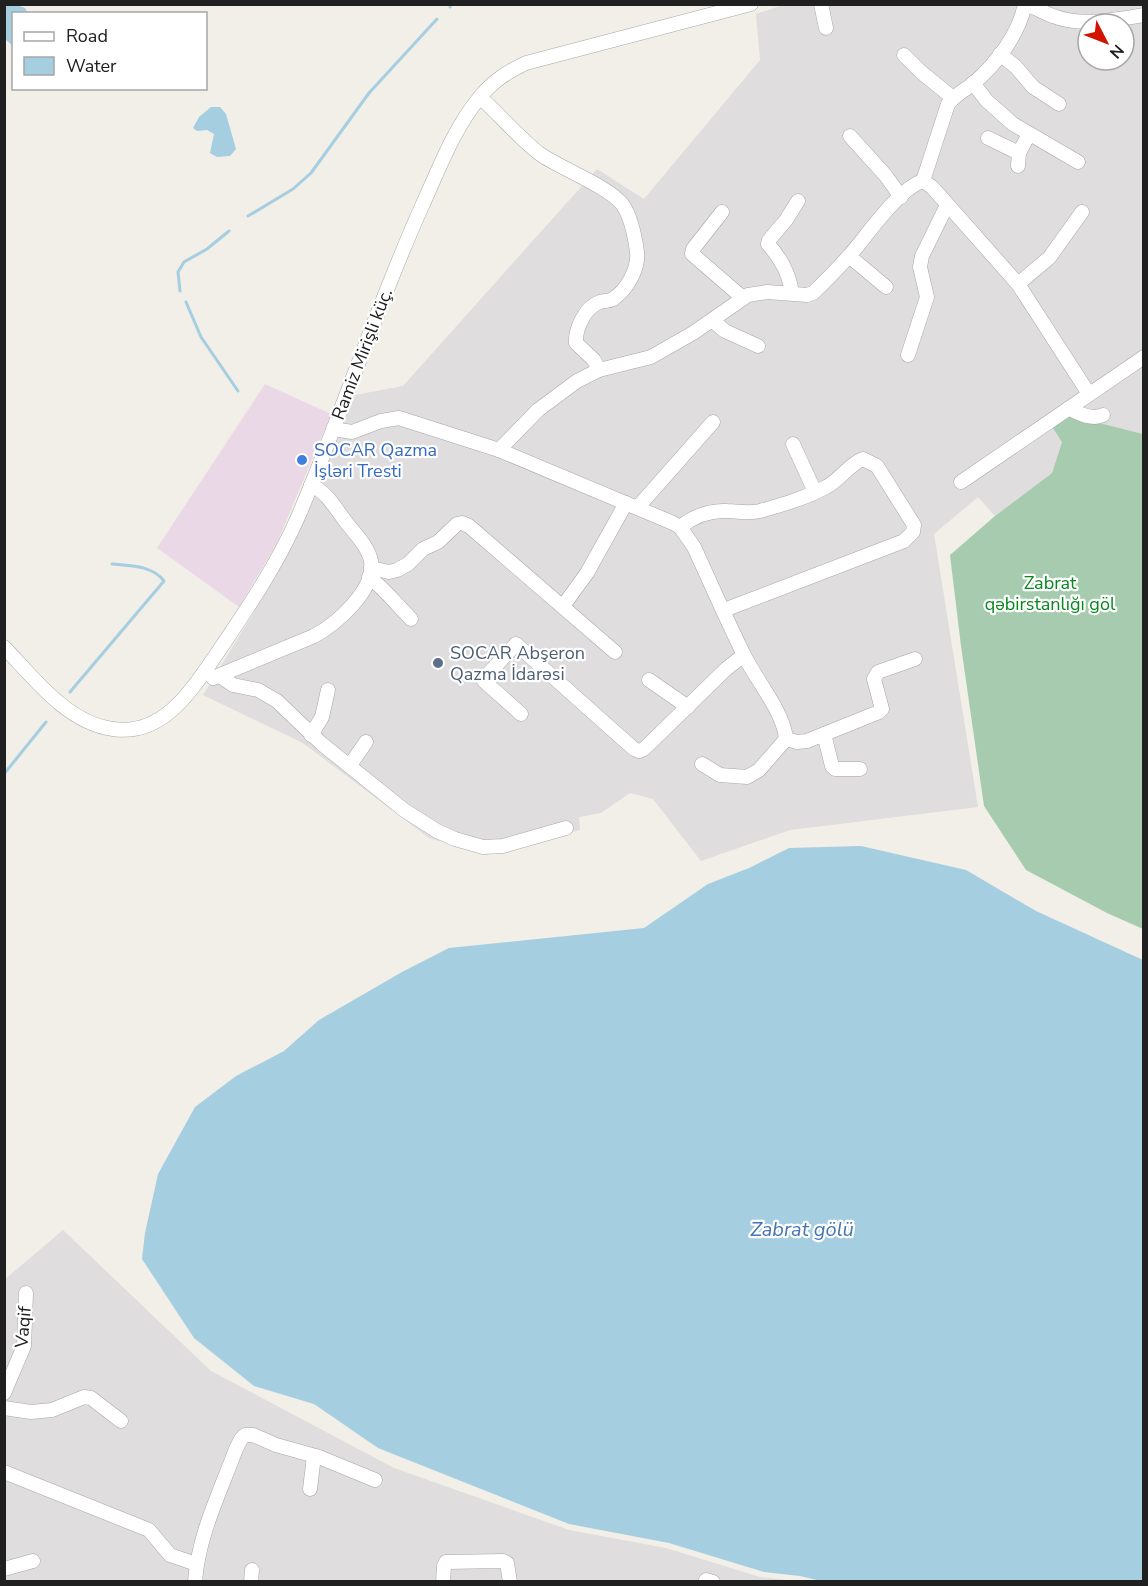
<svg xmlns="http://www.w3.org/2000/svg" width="1148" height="1586" viewBox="0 0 1148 1586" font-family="'Nunito Sans',sans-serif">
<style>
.residential{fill:#dfdddd;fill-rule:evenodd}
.industrial{fill:#ebd8e6}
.cemetery{fill:#a6cbaf}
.water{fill:#a5cee1}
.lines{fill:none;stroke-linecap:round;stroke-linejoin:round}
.stream{stroke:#a5cee1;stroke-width:3}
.minor-casing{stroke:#a7a7a7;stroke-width:15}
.minor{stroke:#fff;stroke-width:14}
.shop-dot{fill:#3f7fe0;stroke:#fff;stroke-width:2}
.service-dot{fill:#5c6f8a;stroke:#fff;stroke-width:2}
.labels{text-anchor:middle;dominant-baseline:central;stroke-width:4.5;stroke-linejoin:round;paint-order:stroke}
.street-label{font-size:18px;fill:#202020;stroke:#fff}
.shop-label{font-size:18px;fill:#366cbe;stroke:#fff;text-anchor:start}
.park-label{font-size:18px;fill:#06871d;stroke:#fff}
.service-label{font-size:18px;fill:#4e5e75;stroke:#fff;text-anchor:start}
.water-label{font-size:20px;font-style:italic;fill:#4774b6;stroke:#fff}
</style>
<rect width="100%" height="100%" fill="#f1efe7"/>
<g class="residential">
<path d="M786,4L1143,5V434L1067,416L1062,442L1052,473L995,516L978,497L934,534L978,807L790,830L701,861L653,799L630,793L601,813L579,817L580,830L486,855L429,838L303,743L203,695L273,581L299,530L355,395L403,386L597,169L644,199L760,60L756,14ZM1088,24H1124V60H1088Z"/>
<polygon points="63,1230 211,1371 394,1468 569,1530 666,1548 760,1577 794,1581 5,1581 4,1280"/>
</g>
<polygon class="industrial" points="265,384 331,414 277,543 239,607 157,548"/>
<polygon class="cemetery" points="1067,415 1143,434 1143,929 1107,913 1026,870 984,806 961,646 950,555 995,516 1052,473 1062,442 1053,428"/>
<g class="water">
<polygon points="4,5 17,5 25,8 28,13 14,14 13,46 5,39"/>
<polygon points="211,107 220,107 226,114 236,149 230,156 217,157 210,153 214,134 207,130 197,131 193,128 199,117"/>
<polygon points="861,846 966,870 1036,911 1143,960 1143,1581 821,1581 800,1576 764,1572 669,1543 569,1524 378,1448 314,1404 254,1386 194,1338 142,1259 145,1233 158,1174 195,1107 236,1076 284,1051 319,1020 402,972 449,948 644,928 708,884 749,868 789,848"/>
</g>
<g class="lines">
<g class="stream">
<polyline points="450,7 451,4"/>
<polyline points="248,216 293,189 311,173 369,93 437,19"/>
<polyline points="180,291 178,272 184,262 207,249 229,231"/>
<polyline points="186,302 201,337 238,391"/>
<path d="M70,692L164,581C152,565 130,566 112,564"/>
<polyline points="4,774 46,722"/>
</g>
<g class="minor-casing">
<g id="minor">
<polyline points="821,4 826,28"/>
<path d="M1027,4C1036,8 1044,13 1053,16C1081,27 1115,20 1144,15"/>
<polyline points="1000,54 1016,67 1033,87 1059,104"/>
<polyline points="904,55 921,72 953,98"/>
<polyline points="973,83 987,101 1013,124 1078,162"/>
<path d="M480,97C500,115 519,138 540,154C560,168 609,187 622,204C631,216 635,237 637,252C639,268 627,290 613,299C609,301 604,301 600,302C585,307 575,329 576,343L594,360L599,370"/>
<polyline points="850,136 886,176 901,197"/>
<polyline points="988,138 1019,153"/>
<polyline points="1018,166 1019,153 1029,134"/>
<path d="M923,181L948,104C955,95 965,90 974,83C997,63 1019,34 1025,4"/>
<polyline points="722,212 693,249 692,254 743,298"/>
<polyline points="849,256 886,287"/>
<polyline points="1018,284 1049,258 1082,212"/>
<path d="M792,293C789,273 781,259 768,244L769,240L786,220L798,201"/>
<polyline points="713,321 725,331 758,346"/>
<polyline points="908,355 927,297 920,267 922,256 947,205"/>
<path d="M1069,408C1078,414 1093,420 1103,415"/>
<path d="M333,429L352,432L381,421L399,418L499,450L538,410L577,381L599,370L651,357L693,333L748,295L767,292L807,295L813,293C826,281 838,268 849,256C866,237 900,187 923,181L932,187L1018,284L1089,394"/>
<polyline points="793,444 815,492"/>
<path d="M499,450L673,523L680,527L694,547C711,584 727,621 745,657C757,681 784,713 786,739L797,742L807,741L879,712L882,709L874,679L878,672L915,659"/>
<polyline points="961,482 1144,357"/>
<polyline points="638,507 713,422"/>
<path d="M680,527C694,516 709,510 727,511C739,511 748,514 760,511C781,505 806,498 826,487C840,480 848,465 863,459L877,466L914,525L913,532L904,541L724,610"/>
<polyline points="371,568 389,572 397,570 408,564 423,549 438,542 457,524 462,523 469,526 615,652"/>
<path d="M369,577C385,589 397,605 411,619"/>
<polyline points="563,606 587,573 626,503"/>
<path d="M4,647C34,678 67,723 113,729C164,737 193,688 218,652C247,609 277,565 298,517C342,414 376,308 422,206C439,169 454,128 480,97C493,81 507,72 526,63L751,4"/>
<polyline points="220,676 233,685 258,690 277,701 322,744 404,810 437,831 455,839 483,847 503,846 566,828"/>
<path d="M213,678L314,636C336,624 376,590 371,561C368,546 355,534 346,522C336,509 327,492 311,485"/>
<polyline points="649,680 688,707"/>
<polyline points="521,714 484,681 487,675 516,644 634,749 639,751 644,749 726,669 744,655"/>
<polyline points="824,734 832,766 835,769 860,769"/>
<polyline points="311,735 322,717 328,690"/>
<polyline points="702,764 720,775 747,777 759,770 786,739"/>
<polyline points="350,765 366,742"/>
<polyline points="4,1393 24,1346 26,1293"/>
<polyline points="4,1408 31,1412 52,1410 84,1397 91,1398 121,1421"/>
<polyline points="4,1472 149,1530 170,1555 196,1564"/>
<polyline points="310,1489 314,1456"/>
<polyline points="4,1569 33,1561"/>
<polyline points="706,1580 713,1582"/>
<path d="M195,1582C198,1536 220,1492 236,1449L241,1439L245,1435H253L276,1445L319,1457L375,1480"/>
<polyline points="251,1582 252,1570"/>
<polyline points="443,1582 444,1566 446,1562 503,1561 507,1563 510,1582"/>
</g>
</g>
<use href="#minor" class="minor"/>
</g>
<circle class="shop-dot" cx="302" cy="460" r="6"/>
<circle class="service-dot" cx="438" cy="663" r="6"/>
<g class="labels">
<g class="street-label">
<text transform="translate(362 354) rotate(-69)">Ramiz Mirişli küç.</text>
<text transform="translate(23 1327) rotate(-85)">Vaqif</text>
</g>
<g class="shop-label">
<text x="314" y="450">SOCAR Qazma<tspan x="314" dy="21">İşləri Tresti</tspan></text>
</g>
<g class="park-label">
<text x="1050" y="583">Zabrat<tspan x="1050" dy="21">qəbirstanlığı göl</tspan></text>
</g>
<g class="service-label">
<text x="450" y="653">SOCAR Abşeron<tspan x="450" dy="21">Qazma İdarəsi</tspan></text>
</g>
<g class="water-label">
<text x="802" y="1229">Zabrat gölü</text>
</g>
</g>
<rect width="1148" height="1586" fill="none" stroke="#202020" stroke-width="12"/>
<rect x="12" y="12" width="195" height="78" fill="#ffffff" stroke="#a6a6a6" stroke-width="1.5"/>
<rect x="24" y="32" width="30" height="9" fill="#ffffff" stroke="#a6a6a6" stroke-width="1.5"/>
<text x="66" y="42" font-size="18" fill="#202020">Road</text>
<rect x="24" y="57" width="30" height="18" fill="#a5cee1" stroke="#a6a6a6" stroke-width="1.5"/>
<text x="66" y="72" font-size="18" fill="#202020">Water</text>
<g transform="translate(1106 42) rotate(132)"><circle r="28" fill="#ffffff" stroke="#a6a6a6" stroke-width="1.5"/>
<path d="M0-4.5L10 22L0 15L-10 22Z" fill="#d11300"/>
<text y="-9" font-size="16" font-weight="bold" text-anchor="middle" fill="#202020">N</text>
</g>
</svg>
